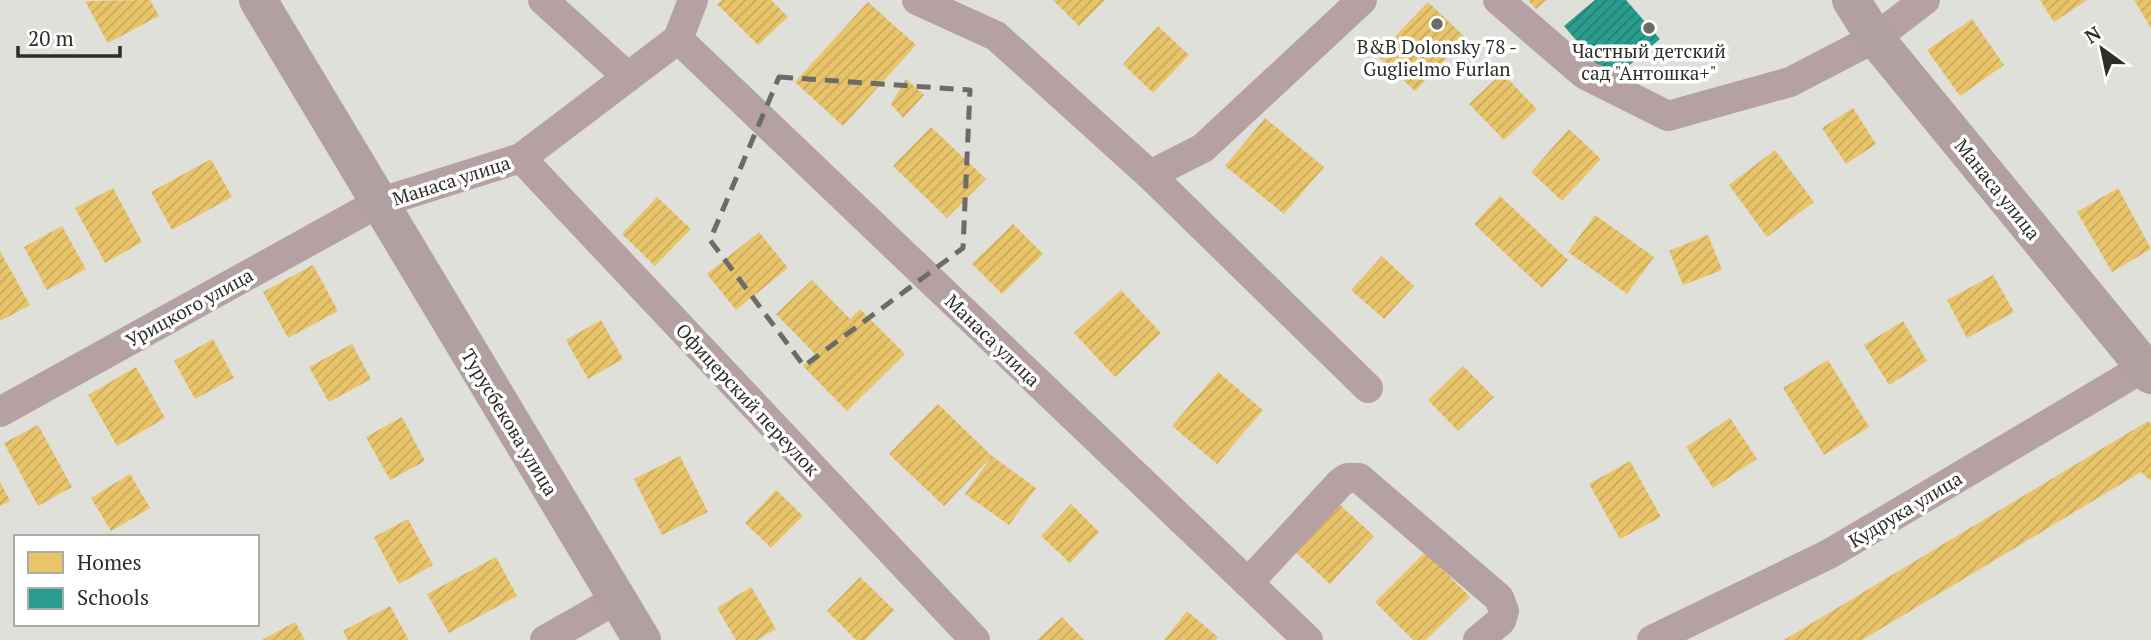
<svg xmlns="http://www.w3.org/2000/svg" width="2151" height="640" viewBox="0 0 2151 640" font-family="'PT Serif',serif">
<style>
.homes{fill:url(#homes-hatch)}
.schools{fill:url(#schools-hatch)}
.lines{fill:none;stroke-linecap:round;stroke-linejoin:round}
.street{stroke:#b5a0a4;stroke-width:30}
.secondary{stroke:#b29fa1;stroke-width:38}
.marked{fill:none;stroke:#6c6c67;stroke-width:5;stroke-dasharray:14 9;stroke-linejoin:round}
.poi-dot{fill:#6c6c67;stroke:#fff;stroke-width:2.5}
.labels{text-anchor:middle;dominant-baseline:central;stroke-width:7;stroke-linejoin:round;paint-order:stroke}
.poi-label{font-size:19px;fill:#2d2d29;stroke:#fff}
.street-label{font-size:19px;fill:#2d2d29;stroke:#fff}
</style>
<defs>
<pattern id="homes-hatch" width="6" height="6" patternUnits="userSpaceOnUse" patternTransform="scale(1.75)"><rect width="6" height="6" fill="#e9c46a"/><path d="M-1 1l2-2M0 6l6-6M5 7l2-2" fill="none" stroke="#c8a95c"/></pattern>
<pattern id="schools-hatch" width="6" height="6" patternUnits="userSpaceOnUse" patternTransform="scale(1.75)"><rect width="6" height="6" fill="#2a9d8f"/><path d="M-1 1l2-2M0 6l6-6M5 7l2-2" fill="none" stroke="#248075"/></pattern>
</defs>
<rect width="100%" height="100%" fill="#e0e0da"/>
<g class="homes">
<polygon points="150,0 159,16 108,43 85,1"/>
<polygon points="722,0 771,0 788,17 758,45 717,4"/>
<polygon points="1053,0 1105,0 1079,26"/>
<polygon points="1528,0 1547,0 1536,9"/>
<polygon points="2040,0 2087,0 2054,22"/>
<polygon points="2134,0 2151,0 2151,28"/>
<polygon points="868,2 916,45 843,126 795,82"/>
<polygon points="1428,2 1466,38 1415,91 1377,55"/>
<polygon points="1972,19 2004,65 1960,96 1927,50"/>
<polygon points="1158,26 1189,55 1153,93 1123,64"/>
<polygon points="1502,73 1537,109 1504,140 1469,104"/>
<polygon points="906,79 924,95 903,118 891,104"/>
<polygon points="1853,108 1876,144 1846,164 1822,128"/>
<polygon points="1265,118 1324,167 1284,214 1225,166"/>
<polygon points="931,127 986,179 947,218 893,166"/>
<polygon points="1569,129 1601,159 1562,201 1531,172"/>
<polygon points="1775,150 1814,202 1767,237 1729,185"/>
<polygon points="211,159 232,197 172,230 151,192"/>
<polygon points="113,188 142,242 105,263 75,208"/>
<polygon points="2118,188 2151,249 2112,272 2077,212"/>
<polygon points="1500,196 1568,260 1542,288 1474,224"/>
<polygon points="657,197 691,229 655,266 622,234"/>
<polygon points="1595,215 1654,257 1627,294 1568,252"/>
<polygon points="1013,224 1043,254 1002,294 972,264"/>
<polygon points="62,226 86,269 47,290 24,247"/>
<polygon points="759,232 788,268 736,310 707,274"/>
<polygon points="1708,235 1722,270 1683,285 1669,251"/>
<polygon points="0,251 30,305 0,321"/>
<polygon points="1382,256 1414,286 1384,319 1351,290"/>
<polygon points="313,265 338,311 288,338 263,292"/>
<polygon points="1993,275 2014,312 1967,338 1947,300"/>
<polygon points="812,280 850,319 860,309 905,354 847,411 803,366 815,354 776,314"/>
<polygon points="1121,290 1161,333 1115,377 1074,333"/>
<polygon points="601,320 623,359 588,379 566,340"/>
<polygon points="1903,321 1927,361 1889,385 1864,345"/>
<polygon points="213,339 234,378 195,399 174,361"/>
<polygon points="352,344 371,379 329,402 309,367"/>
<polygon points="1828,360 1869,427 1824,455 1783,388"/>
<polygon points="1463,366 1494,397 1458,431 1428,400"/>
<polygon points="136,367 165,418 117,446 88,395"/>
<polygon points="1218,372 1263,410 1217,464 1172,426"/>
<polygon points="938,404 992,456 1036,488 1009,525 965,494 992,456 944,506 889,454"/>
<polygon points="402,417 425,461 390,480 366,437"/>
<polygon points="1730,418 1757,459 1713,488 1686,447"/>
<polygon points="2148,421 2151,424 2151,481 2141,472 1862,640 1784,640"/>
<polygon points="38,425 72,487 38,506 4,443"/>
<polygon points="680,456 708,512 662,535 634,479"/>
<polygon points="1630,461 1661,517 1620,539 1589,484"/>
<polygon points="130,474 150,508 111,531 91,498"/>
<polygon points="0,482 10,501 0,506"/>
<polygon points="776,490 803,516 771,548 745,523"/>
<polygon points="1337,502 1374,536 1330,584 1293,550"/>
<polygon points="1071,504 1099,532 1070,563 1041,536"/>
<polygon points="408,519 433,565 399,584 374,537"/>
<polygon points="1425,552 1470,597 1426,640 1413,640 1375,602"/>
<polygon points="496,557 517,596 449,633 427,594"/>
<polygon points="860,577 894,610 865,640 856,640 827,611"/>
<polygon points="751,587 776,629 757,640 736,640 717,608"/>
<polygon points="390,606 409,640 348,640 343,631"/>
<polygon points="1187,611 1218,637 1216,640 1164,640"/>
<polygon points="1062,617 1084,640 1037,640"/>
<polygon points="295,622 305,640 262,640"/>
</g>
<polygon class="schools" points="1595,0 1626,0 1660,39 1611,81 1564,26"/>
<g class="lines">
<g class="street">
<polyline points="543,0 628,77"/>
<polyline points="917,0 996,36 1150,175 1368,388"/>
<polyline points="1498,0 1584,74 1668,116 1790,82 1875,38 1925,0"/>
<polyline points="678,39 693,0"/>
<polyline points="521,158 975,640"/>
<polyline points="1150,175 1203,148 1362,0"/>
<polyline points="0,412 378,203 521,158 678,39 1308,640"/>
<polyline points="1248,583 1340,483 1347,478 1359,478 1499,598 1504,611 1501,621 1478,640"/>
<polyline points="545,640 617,599"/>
<polyline points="1652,640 1829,554 2151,363"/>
</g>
<g class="secondary">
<polyline points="258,0 642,640"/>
<polyline points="1851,0 1875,38 2151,375"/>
</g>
</g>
<path class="marked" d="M779,77L970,90L963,248L804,366L710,240Z"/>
<g class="poi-dot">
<circle cx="1437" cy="24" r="7"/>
<circle cx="1649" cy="28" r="7"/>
</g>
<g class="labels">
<g class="poi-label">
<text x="1437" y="46">B&amp;B Dolonsky 78 -<tspan x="1437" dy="22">Guglielmo Furlan</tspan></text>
<text x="1649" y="50">Частный детский<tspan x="1649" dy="22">сад "Антошка+"</tspan></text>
</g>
<g class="street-label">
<text transform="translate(451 180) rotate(-18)">Манаса улица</text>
<text transform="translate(1998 189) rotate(51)">Манаса улица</text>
<text transform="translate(189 307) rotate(-29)">Урицкого улица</text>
<text transform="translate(993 340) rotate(44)">Манаса улица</text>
<text transform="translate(748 399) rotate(47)">Офицерский переулок</text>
<text transform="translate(510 422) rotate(59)">Турусбекова улица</text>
<text transform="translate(1905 509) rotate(-31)">Кудрука улица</text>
</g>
</g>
<rect x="14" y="535" width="245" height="91" fill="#ffffff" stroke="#ababa9" stroke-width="2"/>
<rect x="28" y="552" width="35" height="21" fill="#e9c46a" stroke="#ababa9" stroke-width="2"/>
<text x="77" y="570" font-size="21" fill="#2d2d29">Homes</text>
<rect x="28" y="588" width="35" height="21" fill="#2a9d8f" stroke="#ababa9" stroke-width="2"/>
<text x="77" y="605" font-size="21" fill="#2d2d29">Schools</text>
<g transform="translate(2102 49) rotate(327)" stroke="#ffffff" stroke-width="5" paint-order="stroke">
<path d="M0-5L12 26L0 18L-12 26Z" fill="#2d2d29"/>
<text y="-10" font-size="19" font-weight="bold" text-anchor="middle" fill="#2d2d29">N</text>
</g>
<path d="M18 46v10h102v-10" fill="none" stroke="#2d2d29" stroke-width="3.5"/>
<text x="28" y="46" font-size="21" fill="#2d2d29" stroke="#ffffff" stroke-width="5" paint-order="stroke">20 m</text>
</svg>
